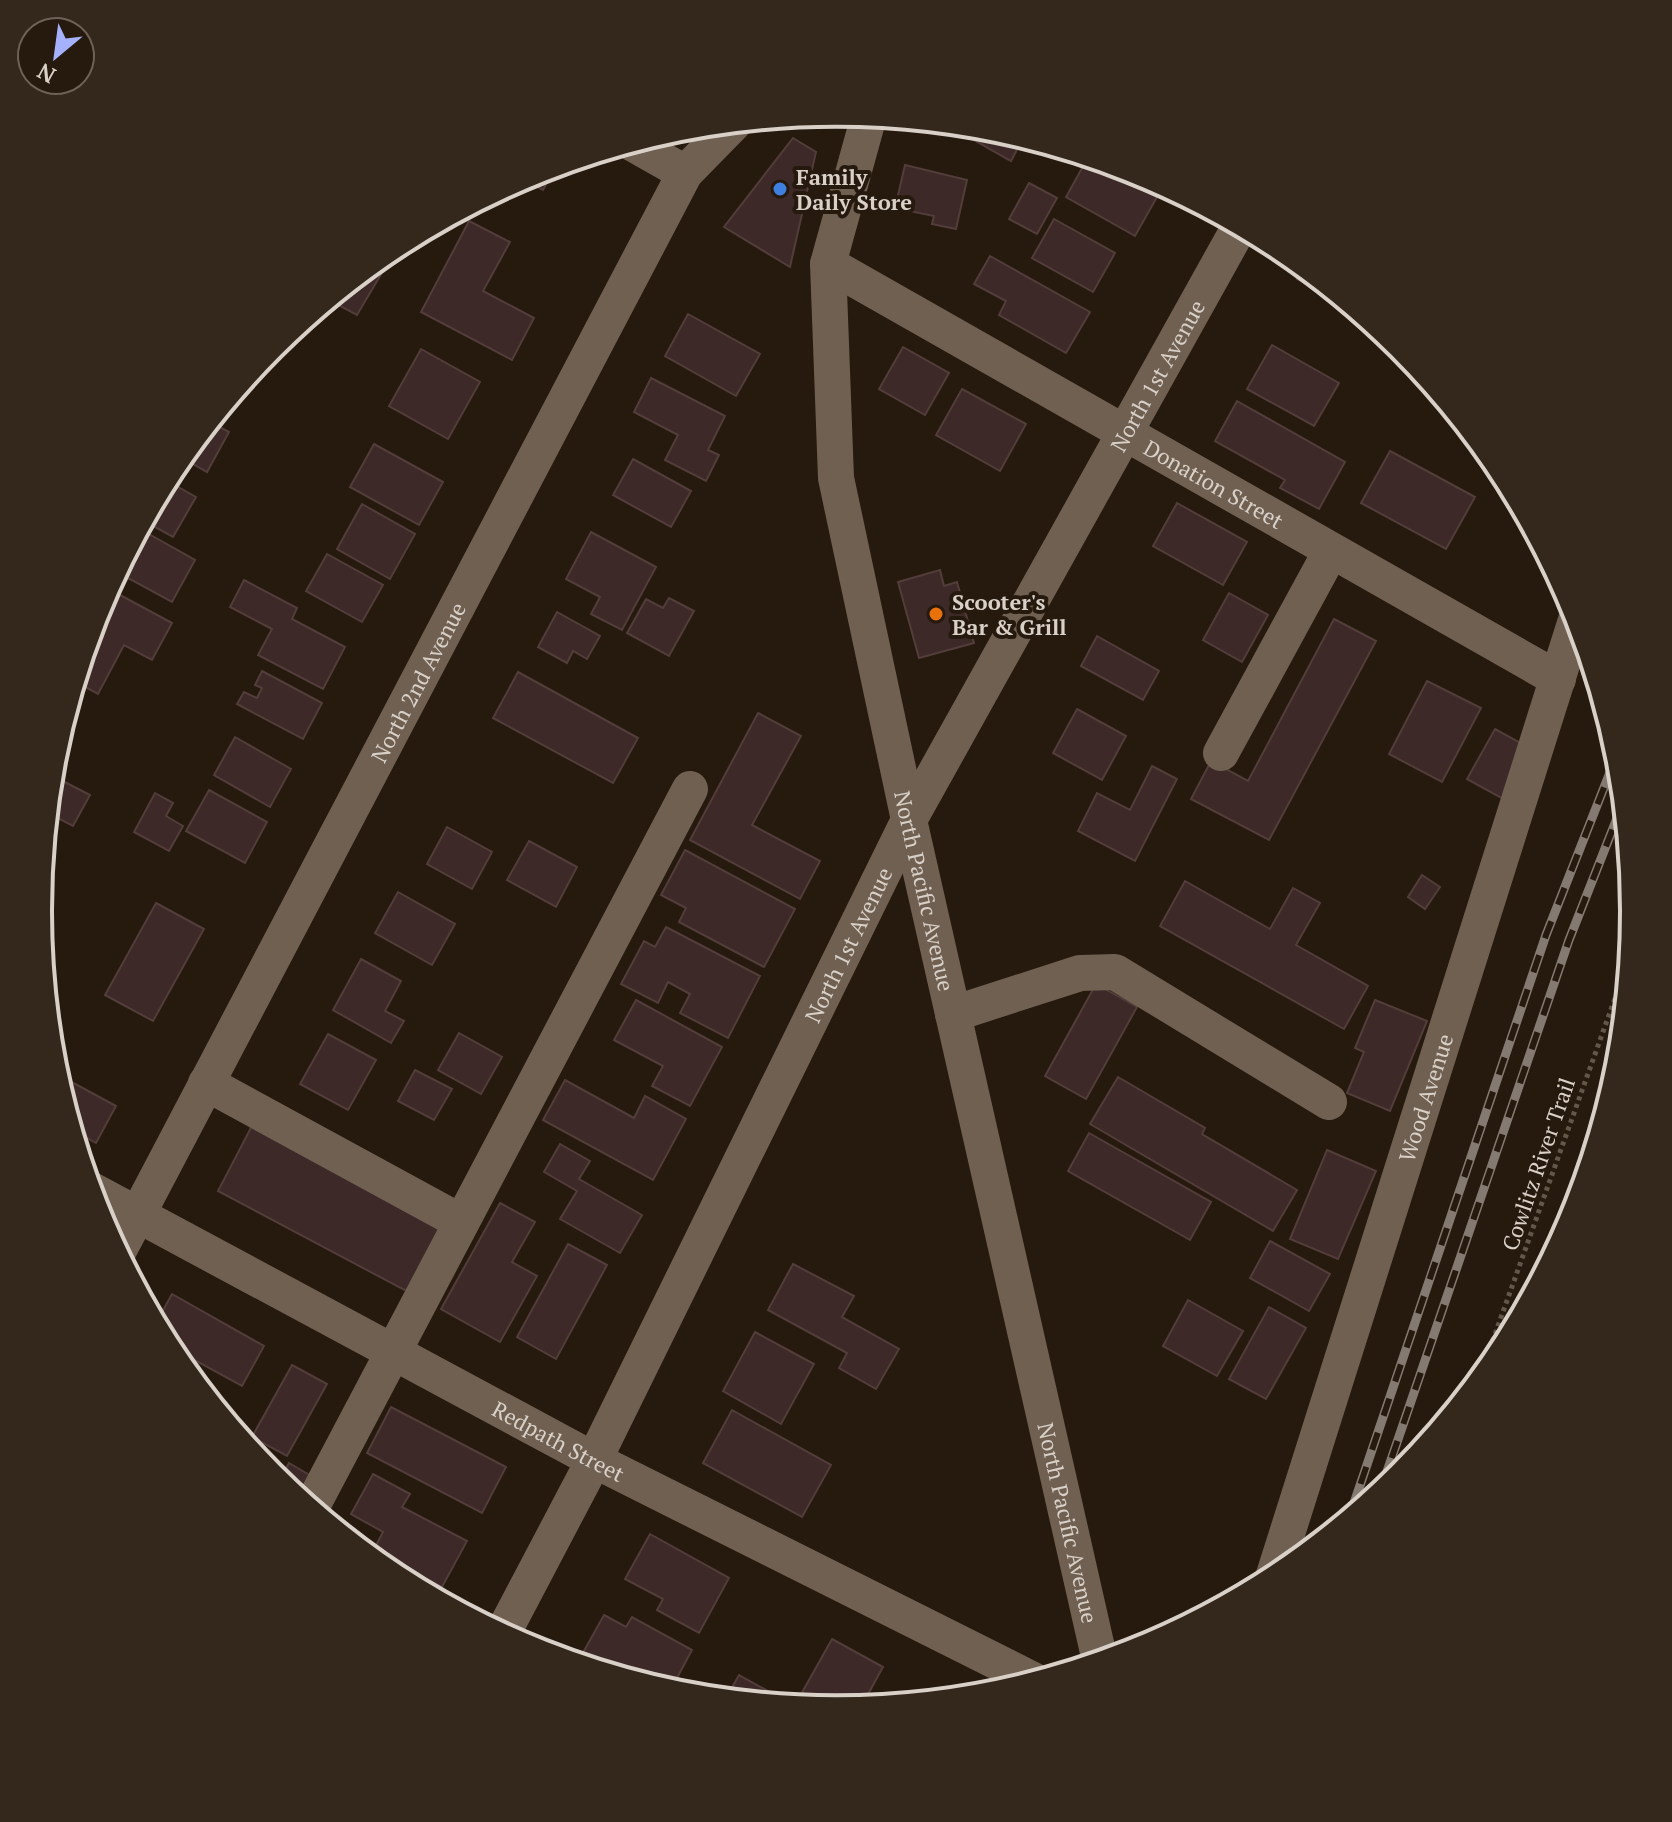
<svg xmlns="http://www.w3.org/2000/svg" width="1672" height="1822" viewBox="0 0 1672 1822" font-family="'PT Serif',serif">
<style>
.building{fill:#3d2928;stroke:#523d3b;stroke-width:2}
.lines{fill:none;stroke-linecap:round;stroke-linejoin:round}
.path{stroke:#63574c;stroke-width:5;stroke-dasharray:4 4;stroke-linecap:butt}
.minor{stroke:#6f6052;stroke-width:36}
.rail-casing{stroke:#857a71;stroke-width:9}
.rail{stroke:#26190d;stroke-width:6;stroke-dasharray:18;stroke-linecap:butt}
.shop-dot{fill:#3f7fe0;stroke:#26190d;stroke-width:3}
.food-dot{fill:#e8710a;stroke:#26190d;stroke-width:3}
.labels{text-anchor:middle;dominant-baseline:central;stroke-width:8;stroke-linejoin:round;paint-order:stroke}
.poi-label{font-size:22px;font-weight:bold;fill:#d9d0c8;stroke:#26190d;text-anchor:start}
.street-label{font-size:22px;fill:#d9d0c8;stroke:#26190d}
.rim{fill:none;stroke:#d9d0c8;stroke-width:4}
</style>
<rect width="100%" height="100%" fill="#26190d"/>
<g class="building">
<polygon points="952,124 992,128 1023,138 1011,161 951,127"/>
<polygon points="793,138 816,152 790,267 724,227"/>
<polygon points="1087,159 1157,197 1135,236 1066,197"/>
<polygon points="905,165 967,180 956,229 932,224 934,216 895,208"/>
<polygon points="556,166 543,190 522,179 531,174"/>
<polygon points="1029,183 1057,198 1037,234 1009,219"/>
<polygon points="1054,219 1115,253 1093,292 1032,258"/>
<polygon points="469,221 510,242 483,291 534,318 512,360 421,312"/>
<polygon points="393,247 396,249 357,315 329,300"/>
<polygon points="990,256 1090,312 1066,353 999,315 1006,301 974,284"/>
<polygon points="1304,267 1347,303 1345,306 1297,279"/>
<polygon points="316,310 300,339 289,332"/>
<polygon points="688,314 760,354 736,396 665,356"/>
<polygon points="1272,345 1339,383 1314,426 1247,389"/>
<polygon points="903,347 949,373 925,415 879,389"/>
<polygon points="421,349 480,382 448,439 389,406"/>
<polygon points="254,368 233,407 226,403"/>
<polygon points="651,378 725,416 708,450 719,455 706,481 665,460 678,435 634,412"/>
<polygon points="962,389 1026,424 1000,471 936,435"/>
<polygon points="1237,401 1345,462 1319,509 1280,488 1285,480 1215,441"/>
<polygon points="210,422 229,432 207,472 181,457"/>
<polygon points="374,444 443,482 419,525 350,487"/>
<polygon points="1390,451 1475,497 1446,549 1361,503"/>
<polygon points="633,459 691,491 671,527 613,495"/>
<polygon points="166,480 196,497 173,537 144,521"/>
<polygon points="1177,503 1247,542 1223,585 1153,546"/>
<polygon points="362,504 415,534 390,579 337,549"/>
<polygon points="140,529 195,560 172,602 117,572"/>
<polygon points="591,532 656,567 622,630 591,614 600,597 566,579"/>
<polygon points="327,554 383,585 362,622 306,591"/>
<polygon points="940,570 944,586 957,582 974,643 919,658 898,582"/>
<polygon points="244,580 297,608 292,619 345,647 323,689 258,655 272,629 230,607"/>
<polygon points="109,589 172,623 152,660 124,645 98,694 76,682 97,611"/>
<polygon points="1229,593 1268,615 1242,662 1203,640"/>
<polygon points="669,598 694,611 669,656 627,633 646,599 663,608"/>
<polygon points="557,612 600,636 587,659 573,651 567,663 538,647"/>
<polygon points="1334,619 1376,641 1269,840 1191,799 1211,761 1248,781"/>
<polygon points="1097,636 1159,671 1143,700 1081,666"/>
<polygon points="262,671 322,703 303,739 237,704 244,692 257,698 262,688 255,685"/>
<polygon points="518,672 638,738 613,783 493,718"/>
<polygon points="1427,681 1481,708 1442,782 1389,754"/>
<polygon points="1077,709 1126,736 1102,780 1053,753"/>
<polygon points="758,713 801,736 752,825 820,861 800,899 690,840"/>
<polygon points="1495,729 1533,750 1505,800 1467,779"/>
<polygon points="235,737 291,769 270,807 214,775"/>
<polygon points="1152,766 1177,779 1135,861 1078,831 1097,793 1130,810"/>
<polygon points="59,779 90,795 73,826 48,813 50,793"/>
<polygon points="209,790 267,822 245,863 186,831"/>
<polygon points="155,793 173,803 166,816 183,826 169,851 134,832"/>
<polygon points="447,827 492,852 472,889 427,864"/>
<polygon points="529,841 577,867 556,907 507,880"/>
<polygon points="685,850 795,909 764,967 679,922 686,908 661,895"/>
<polygon points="1422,875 1440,887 1425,909 1408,897"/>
<polygon points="1185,881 1270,929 1293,888 1320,903 1296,945 1368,986 1344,1029 1160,926"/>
<polygon points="398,892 455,924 432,965 375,933"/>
<polygon points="156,903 204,929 153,1021 105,995"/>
<polygon points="666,927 760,976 728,1038 680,1013 690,994 668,982 658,1003 621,984 644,941 655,947"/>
<polygon points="361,959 401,981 385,1011 404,1021 391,1043 333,1010"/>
<polygon points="1096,984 1137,1007 1086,1099 1045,1076"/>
<polygon points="636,1000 722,1047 690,1106 652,1086 663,1066 614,1040"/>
<polygon points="1375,1000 1427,1021 1390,1111 1347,1093 1364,1052 1355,1048"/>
<polygon points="459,1033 502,1057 481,1094 438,1070"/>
<polygon points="328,1034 376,1060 348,1110 300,1084"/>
<polygon points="415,1070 452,1089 434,1120 398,1101"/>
<polygon points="55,1073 116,1106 96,1143 73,1130"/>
<polygon points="1118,1077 1205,1128 1202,1134 1297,1190 1273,1231 1090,1124"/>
<polygon points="565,1080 634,1118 645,1096 686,1119 653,1180 543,1120"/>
<polygon points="256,1118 450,1221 412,1294 218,1191"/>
<polygon points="1089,1133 1211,1202 1190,1240 1068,1171"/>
<polygon points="560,1144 590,1161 579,1179 642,1215 620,1253 560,1219 577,1191 544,1172"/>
<polygon points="1327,1150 1376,1171 1338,1259 1290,1239"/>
<polygon points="500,1203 535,1222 512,1262 537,1276 500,1342 441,1309"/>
<polygon points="1270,1241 1330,1274 1309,1311 1250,1278"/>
<polygon points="568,1244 607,1265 556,1359 517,1337"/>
<polygon points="793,1264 854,1296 842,1317 899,1349 876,1389 839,1368 847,1353 768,1310"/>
<polygon points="172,1294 264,1346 242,1386 167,1345 156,1323"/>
<polygon points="1188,1300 1243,1331 1217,1376 1163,1346"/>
<polygon points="1269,1307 1306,1328 1266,1399 1229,1379"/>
<polygon points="755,1332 814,1364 781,1424 723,1391"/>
<polygon points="292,1365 327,1384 287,1456 252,1437"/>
<polygon points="391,1407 506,1467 482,1513 367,1453"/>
<polygon points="732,1410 831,1465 802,1517 703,1463"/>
<polygon points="289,1463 313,1477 301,1499 279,1481"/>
<polygon points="373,1474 410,1494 402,1507 467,1541 442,1587 373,1551 383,1532 351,1514"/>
<polygon points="650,1534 729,1578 699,1633 657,1610 663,1599 625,1579"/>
<polygon points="604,1615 626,1627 632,1617 692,1650 670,1691 601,1670 580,1658"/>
<polygon points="832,1639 883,1667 861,1707 836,1709 795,1705"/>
<polygon points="739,1675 786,1701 785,1704 726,1698"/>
</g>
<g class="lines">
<polyline class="path" points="1479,1379 1629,959"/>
<g class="minor">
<path id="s1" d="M869,116L828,264L836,478L909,820L1100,1661"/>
<polyline points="632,143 685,173"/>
<path id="s2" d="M828,264L1558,679"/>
<polyline points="1221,753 1331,551"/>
<polyline points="953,1014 1080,973 1115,972 1329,1102"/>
<polyline points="206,1083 461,1222"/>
<path id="s3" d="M90,1189L594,1460L1035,1681"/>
<path id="s4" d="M118,1252L685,173L734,123"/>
<polyline points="311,1508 690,789"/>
<path id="s5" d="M1273,1578L1577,617"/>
<path id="s6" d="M503,1633L594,1460L909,820L1240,226"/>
</g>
<g class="rail-casing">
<g id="rail">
<polyline points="1380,1492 1569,940 1623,803"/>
<polyline points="1349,1518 1546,935 1618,752"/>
</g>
</g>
<use href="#rail" class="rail"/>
</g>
<circle class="shop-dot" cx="780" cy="189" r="8"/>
<circle class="food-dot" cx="936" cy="614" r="8"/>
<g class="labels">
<g class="poi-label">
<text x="796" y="176">Family<tspan x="796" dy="25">Daily Store</tspan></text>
<text x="952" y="601">Scooter's<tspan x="952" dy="25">Bar &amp; Grill</tspan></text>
</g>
<g class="street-label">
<text stroke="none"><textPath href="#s6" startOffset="1418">North 1st Avenue</textPath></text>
<text stroke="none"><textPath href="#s2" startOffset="444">Donation Street</textPath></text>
<text stroke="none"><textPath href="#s4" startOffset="644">North 2nd Avenue</textPath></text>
<text stroke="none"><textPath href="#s1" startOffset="790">North Pacific Avenue</textPath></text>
<text stroke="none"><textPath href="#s6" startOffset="770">North 1st Avenue</textPath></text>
<text stroke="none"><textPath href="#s5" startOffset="504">Wood Avenue</textPath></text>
<text transform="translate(1538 1164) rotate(-71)">Cowlitz River Trail</text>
<text stroke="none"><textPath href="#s3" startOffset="532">Redpath Street</textPath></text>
<text stroke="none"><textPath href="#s1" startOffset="1438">North Pacific Avenue</textPath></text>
</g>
</g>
<path d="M0 0H1672V1822H0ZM52 911a784 784 0 1 1 1568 0a784 784 0 1 1-1568 0Z" fill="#34281c" fill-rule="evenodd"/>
<path class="rim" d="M52 911a784 784 0 1 1 1568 0a784 784 0 1 1-1568 0Z"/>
<g transform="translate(56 56) rotate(209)"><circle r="38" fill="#26190d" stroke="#6e6258" stroke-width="2"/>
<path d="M0-6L14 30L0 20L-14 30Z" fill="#a5b1fc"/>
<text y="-12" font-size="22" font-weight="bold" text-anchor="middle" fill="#d9d0c8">N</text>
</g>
</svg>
